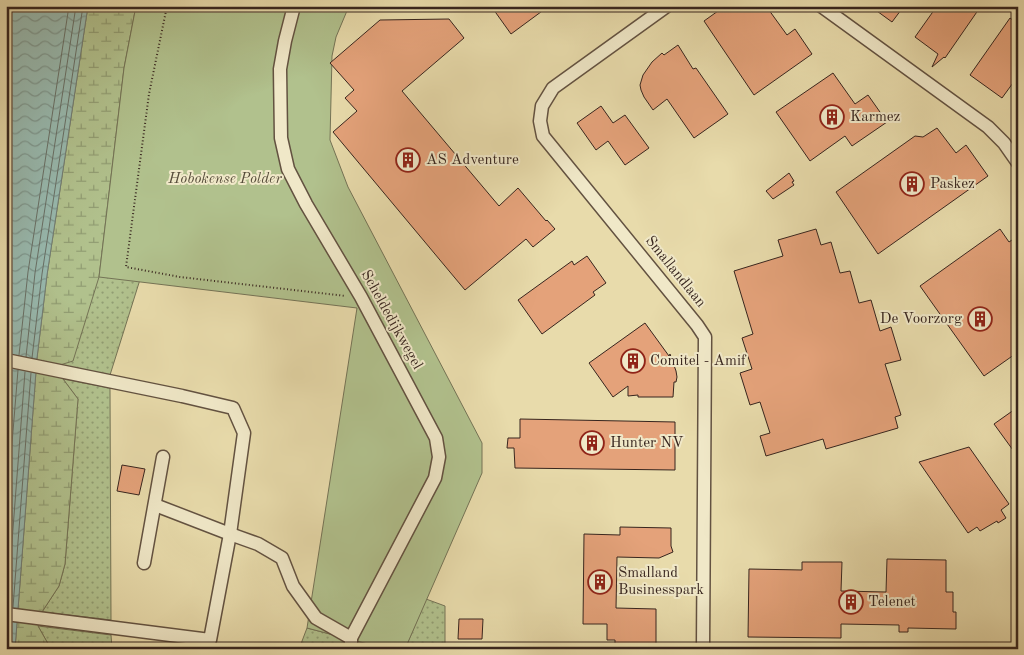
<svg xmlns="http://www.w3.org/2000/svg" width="1024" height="655" viewBox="0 0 1024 655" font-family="'Old Standard TT',serif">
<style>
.grass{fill:url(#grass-dots);stroke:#747356}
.wetland{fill:url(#wetland-marsh);stroke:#747356}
.green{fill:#b1c18d;stroke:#747356}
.water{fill:url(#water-waves);stroke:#717e76}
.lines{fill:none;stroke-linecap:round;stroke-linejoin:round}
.shore{stroke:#687067;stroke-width:1}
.building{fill:#e4a27a;stroke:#37251e}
.minor-casing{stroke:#635241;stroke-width:15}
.path{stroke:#37251e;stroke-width:2;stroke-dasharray:1 2.5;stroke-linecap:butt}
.minor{stroke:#f0e8c8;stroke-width:12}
.labels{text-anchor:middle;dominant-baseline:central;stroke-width:4;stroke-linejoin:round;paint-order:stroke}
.poi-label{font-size:15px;fill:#37251e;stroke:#f0e8c8;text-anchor:start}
.park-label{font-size:15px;font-style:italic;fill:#564c3a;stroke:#f0e8c8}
.street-label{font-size:15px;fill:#37251e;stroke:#f0e8c8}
</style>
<defs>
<pattern id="grass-dots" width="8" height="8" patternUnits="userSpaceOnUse" patternTransform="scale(1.25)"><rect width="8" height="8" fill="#b1c18d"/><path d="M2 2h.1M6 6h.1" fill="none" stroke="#919d73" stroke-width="1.8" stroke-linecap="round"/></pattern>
<pattern id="wetland-marsh" width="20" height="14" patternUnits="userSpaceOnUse" patternTransform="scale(1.25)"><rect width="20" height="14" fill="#b1c18d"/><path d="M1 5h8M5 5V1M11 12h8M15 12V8" fill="none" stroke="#919d73"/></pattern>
<pattern id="water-waves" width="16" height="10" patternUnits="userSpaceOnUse" patternTransform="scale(1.25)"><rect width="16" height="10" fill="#98bab0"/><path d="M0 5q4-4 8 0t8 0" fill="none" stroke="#7d978f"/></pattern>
</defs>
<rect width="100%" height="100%" fill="#e8dbab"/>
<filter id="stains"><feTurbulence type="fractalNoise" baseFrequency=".004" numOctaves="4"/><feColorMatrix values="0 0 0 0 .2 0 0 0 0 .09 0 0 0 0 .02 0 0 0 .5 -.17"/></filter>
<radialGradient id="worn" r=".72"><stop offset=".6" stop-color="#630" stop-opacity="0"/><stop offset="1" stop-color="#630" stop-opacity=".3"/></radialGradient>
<g class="grass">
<polygon points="136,6 149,251 110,375 60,365 124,68"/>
<polygon points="63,379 110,388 111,620 42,612 59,586 65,564 78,399"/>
<polygon points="426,599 445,606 445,649 405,649"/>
<polygon points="38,626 111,635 112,649 51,649"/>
<polygon points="307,628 387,649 299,649"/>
</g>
<polygon class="wetland" points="88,6 136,6 124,68 99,277 73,361 60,365 56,373 63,379 78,399 65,564 59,586 42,612 38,626 51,649 15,649 37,358 47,275"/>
<polygon class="green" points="136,6 349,6 336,37 332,56 330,140 348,187 482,443 482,473 405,649 387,649 307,628 357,308 99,277 124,68"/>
<polygon class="water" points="6,6 88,6 47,275 37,358 15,649 6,649"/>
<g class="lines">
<g class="shore">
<polyline points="19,355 28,272 69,6"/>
<polyline points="26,357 35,273 76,6"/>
<polyline points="32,358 42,274 83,6"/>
<polyline points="6,517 18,370"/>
<polyline points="7,607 25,372"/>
<polyline points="13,607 31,373"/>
</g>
</g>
<g class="building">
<polygon points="491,6 549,6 511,34"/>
<polygon points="725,6 766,6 787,35 795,29 812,54 754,95 704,21"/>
<polygon points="870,6 904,6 892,22"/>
<polygon points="937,6 981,6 945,58 944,57 932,67 938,54 915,37"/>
<polygon points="1010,18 1018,24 1018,76 1002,98 970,75"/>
<polygon points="449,19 464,38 402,91 499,206 518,188 546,221 547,220 555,229 533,247 526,239 465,290 333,132 357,111 345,98 354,90 330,63 380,20"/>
<polygon points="678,45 693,69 696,68 728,114 694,138 667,99 653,110 644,97 641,90 640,85 643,75 652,62 662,53 664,55"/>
<polygon points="833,73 855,104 868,95 887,122 852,146 845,136 810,161 776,112"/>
<polygon points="601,106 613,123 625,115 649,148 625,165 608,141 596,150 577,123"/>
<polygon points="937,128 956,153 966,145 988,176 878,254 836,192 915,136 923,137"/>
<polygon points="789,173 794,181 792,182 794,185 773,199 766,191"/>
<polygon points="816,229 821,245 831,242 840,273 850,271 859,303 871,300 880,331 891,327 901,360 885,364 901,415 895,417 898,428 826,449 823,439 766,456 760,436 770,433 760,402 750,405 740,373 752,369 742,338 753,334 734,271 783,256 778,240"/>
<polygon points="1000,229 1009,242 1018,236 1018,352 984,376 920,286"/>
<polygon points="587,256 606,283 593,292 595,295 542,334 518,300 572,261 574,265"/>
<polygon points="645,323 669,356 670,354 676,371 677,377 676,382 674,382 673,397 638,397 638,395 628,396 628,386 613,397 589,363"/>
<polygon points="1018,407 1018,457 994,424"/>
<polygon points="520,419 675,422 675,470 515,468 514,448 507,448 508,438 520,438"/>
<polygon points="969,447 1009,504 1001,510 1006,518 998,523 997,521 980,531 977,527 968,533 919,462"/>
<polygon points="122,465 145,469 139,495 117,491"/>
<polygon points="620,527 671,528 671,546 673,552 659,558 617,557 616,608 656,609 656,648 615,648 615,640 607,640 607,624 583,624 584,534 620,535"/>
<polygon points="887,559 946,560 946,592 953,592 953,612 956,612 956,629 908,628 908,632 899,632 899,625 841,624 841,638 748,637 749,569 802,570 802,562 842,562 841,591 886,592"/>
<polygon points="459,619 483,619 482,639 458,639"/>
</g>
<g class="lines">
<g class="minor-casing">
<g id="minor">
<polyline points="294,6 285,41 280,69 281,138 288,169 306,204 361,297 436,438 439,457 435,478 351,638 351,649"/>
<polyline points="667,6 553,88 542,106 540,121 543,136 697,325 705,337 703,649"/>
<polyline points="821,6 988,127 1004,143 1018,163"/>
<polyline points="6,360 182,396 233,408 244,433 230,534 210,640 6,614"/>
<polyline points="155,505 230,534 258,544 282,558 293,586 316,618 351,638"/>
<polyline points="144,563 163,457"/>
</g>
</g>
<polyline class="path" points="167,6 149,94 126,267 180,277 346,296"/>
<use href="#minor" class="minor"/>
</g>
<defs>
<g id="building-ring" transform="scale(1.25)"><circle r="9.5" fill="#f0e8c8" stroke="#8f2418" stroke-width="1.5"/><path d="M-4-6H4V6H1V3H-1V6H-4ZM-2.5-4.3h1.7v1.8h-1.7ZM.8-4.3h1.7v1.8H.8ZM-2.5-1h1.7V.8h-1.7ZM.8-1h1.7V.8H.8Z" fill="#8f2418"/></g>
</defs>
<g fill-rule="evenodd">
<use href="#building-ring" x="832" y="117"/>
<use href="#building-ring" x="408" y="160"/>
<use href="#building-ring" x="912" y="184"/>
<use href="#building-ring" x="980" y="319"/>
<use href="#building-ring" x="633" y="361"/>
<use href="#building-ring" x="592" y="443"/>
<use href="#building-ring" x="600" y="582"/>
<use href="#building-ring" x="851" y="602"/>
</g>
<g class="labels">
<g class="poi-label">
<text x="850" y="117">Karmez</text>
<text x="426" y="160">AS Adventure</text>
<text x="930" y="184">Paskez</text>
<text x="962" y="319" text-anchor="end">De Voorzorg</text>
<text x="650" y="361">Comitel - Amif</text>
<text x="610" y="443">Hunter NV</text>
<text x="618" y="573">Smalland<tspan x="618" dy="17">Businesspark</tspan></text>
<text x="868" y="602">Telenet</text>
</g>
<g class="park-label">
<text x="225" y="179">Hobokense Polder</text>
</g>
<g class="street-label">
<text transform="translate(675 272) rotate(51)">Smallandlaan</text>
<text transform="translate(391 320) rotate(61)">Scheldedijkwegel</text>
</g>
</g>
<rect width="1024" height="655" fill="none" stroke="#e8dbab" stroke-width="25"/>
<rect x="8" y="8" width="1009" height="640" fill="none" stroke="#37251e" stroke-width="2.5"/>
<rect x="12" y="12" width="999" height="630" fill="none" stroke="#37251e"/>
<rect width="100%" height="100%" filter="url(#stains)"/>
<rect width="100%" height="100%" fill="url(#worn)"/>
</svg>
